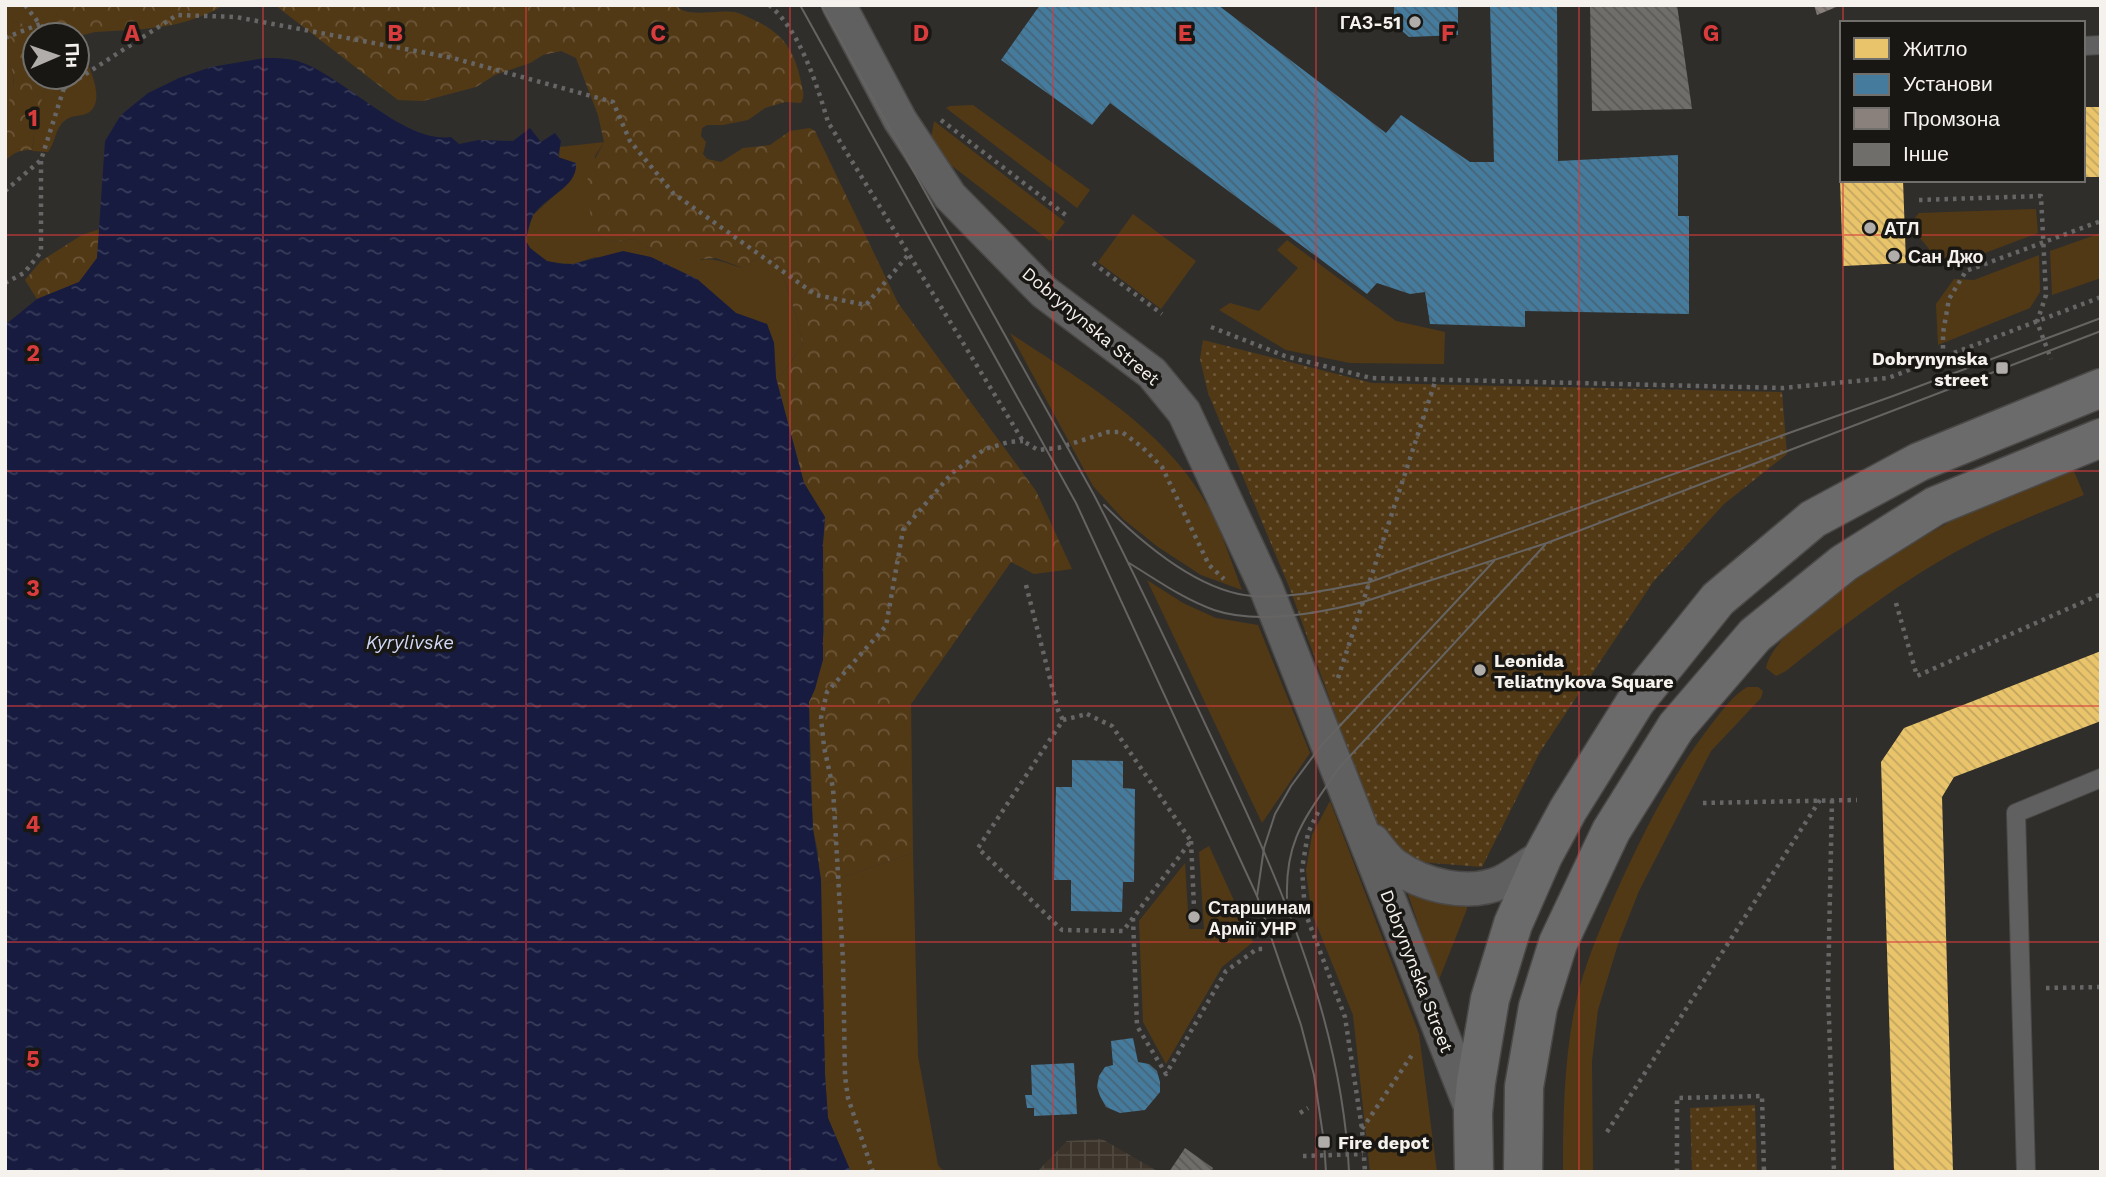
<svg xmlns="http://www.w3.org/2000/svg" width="2106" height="1177" viewBox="0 0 2106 1177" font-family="'Work Sans',sans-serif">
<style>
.industrial{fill:url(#industrial-grid)}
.green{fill:#523916}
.forest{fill:url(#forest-crowns)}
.park{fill:url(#park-dots)}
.water{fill:url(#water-ripples)}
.homes{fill:url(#homes-back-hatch)}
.public{fill:url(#public-back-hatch)}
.industry{fill:url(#industry-back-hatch)}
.building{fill:url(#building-back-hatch)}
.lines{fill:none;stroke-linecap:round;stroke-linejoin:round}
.service-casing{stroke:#4b4947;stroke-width:20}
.minor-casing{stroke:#4b4947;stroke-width:36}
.secondary-casing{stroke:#4b4947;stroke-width:41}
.path{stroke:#676666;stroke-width:4.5;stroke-dasharray:3.5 5;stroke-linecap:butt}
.service{stroke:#606061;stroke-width:18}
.minor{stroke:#606061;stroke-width:33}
.secondary{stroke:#6c6b6c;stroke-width:38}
.tram{stroke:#666462;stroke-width:2}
.grid{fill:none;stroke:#d93c3c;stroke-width:2;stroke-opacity:0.55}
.poi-dot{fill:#b0adaa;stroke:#191714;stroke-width:2.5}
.labels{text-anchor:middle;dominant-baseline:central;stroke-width:7;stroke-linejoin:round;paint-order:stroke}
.poi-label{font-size:18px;font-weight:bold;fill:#f5f2ee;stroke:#191714;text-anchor:start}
.street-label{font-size:18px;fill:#f5f2ee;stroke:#191714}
.water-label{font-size:19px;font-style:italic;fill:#d0d7f5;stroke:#191714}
.grid-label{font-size:23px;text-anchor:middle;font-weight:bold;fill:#d93c3c;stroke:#191714;stroke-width:7;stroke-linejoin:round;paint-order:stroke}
</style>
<defs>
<pattern id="industrial-grid" width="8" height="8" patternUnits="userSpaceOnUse" patternTransform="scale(1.75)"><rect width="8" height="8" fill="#3c342a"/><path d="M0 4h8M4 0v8" fill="none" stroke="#4f483f"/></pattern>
<pattern id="forest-crowns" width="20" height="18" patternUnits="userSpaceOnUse" patternTransform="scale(1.75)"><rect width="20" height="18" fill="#523916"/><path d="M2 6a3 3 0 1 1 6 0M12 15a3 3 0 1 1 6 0" fill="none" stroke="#6c5638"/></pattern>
<pattern id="park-dots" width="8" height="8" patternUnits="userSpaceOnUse" patternTransform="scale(1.75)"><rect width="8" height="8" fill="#523916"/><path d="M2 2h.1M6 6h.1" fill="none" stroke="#6c5638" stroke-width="1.8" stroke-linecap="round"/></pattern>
<pattern id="water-ripples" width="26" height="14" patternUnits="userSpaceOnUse" patternTransform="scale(1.75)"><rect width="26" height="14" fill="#171b3f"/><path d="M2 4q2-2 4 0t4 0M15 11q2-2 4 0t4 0" fill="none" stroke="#393d5b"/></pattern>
<pattern id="homes-back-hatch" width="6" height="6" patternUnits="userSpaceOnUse" patternTransform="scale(1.75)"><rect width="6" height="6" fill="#e9c46a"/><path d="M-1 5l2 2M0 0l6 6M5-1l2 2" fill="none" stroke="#c1a561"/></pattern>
<pattern id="public-back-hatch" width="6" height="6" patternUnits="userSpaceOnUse" patternTransform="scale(1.75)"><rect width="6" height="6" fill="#457b9d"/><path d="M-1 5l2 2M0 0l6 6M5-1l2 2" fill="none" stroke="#476476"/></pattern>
<pattern id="industry-back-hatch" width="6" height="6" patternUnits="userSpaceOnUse" patternTransform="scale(1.75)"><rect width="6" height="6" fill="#8a817c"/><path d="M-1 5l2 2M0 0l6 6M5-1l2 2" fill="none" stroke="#706b67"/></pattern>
<pattern id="building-back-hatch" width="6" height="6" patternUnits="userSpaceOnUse" patternTransform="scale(1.75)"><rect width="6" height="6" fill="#706e6b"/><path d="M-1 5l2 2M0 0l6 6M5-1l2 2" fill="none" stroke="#5b5a57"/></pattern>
</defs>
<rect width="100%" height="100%" fill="#302e2b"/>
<polygon class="industrial" points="1102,1139 1159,1172 1037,1172 1067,1141"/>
<g class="green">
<path d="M5,5H65L56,15L59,31L65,35H39C29,23 20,22 5,22Z"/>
<path d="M77,40C83,55 110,100 88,113C82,116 73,115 67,119C55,126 56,142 48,152L32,151L36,119L49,77H77Z"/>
<path d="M5,63L11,66C16,82 13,99 5,114Z"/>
<polygon points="973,105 1090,190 1077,208 946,108 950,106"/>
<polygon points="934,121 1065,222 1050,241 939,156 931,139"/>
<path d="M604,142L595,156L594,235L615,242L633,239L655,251H677L691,263C711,254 723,263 743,268L754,260L767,255L778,262L795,312L803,346L781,375L776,378L774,343L767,324L736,313L697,279L595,257L573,264L547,262L530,248L526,241L532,216L556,194L560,147Z"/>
<polygon points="2036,209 2038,233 1945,268 1909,225 1919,213"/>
<polygon points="1133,214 1196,261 1161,309 1098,262"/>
<polygon points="2101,233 2101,278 2052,295 2050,251"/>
<polygon points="1287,240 1396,321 1445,332 1444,364 1350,363 1286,350 1219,310 1230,303 1259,311 1298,268 1277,250"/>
<polygon points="2039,255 2040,292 2030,308 1938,345 1936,304 1954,279 1974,280"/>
<path d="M1010,333C1083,382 1167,429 1210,510C1223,535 1232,564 1242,590L1201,575L1158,547L1123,519L1093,486Z"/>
<path d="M2073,469L2084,495C2054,507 2024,519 1995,532C1919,567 1851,619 1786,671L1776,676L1766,668C1774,618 1946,522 1993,499C2018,487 2046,479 2073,469Z"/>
<polygon points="1147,580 1183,603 1216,618 1258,625 1310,753 1262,823"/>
<path d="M1747,687H1758L1763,691L1761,698L1711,751L1639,891L1618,944L1598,1010L1592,1061L1593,1172H1563C1563,1115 1564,1058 1576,1002C1584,966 1599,931 1614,897C1642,835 1672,774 1714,721C1724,708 1733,696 1747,687Z"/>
<polygon points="1330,801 1419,1034 1437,1172 1370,1172 1353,1015 1311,911 1306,870 1312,835"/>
<polygon points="1209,846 1253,942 1222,967 1166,1064 1143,1022 1139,921 1185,863 1189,929 1204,929 1199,852"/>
<polygon points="913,853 918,1056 938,1165 944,1172 851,1172 828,1118 825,1075 820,885"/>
<polygon points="1407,891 1465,898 1467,909 1438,982"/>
</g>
<g class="forest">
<path d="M65,5H224C182,30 142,29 95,32L83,35L77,40V35C64,35 60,34 54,23L56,15Z"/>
<path d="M275,5H676C686,19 717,9 734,12C740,13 748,17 754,20C783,33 795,51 801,82C803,90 805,96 801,103L785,102L765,108L748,120L723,125H707L702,128L701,136L706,142L703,154L707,159L721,162L743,148L770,145L790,131L810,128L815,131L898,303L1036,491L1072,569L1034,574L1011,562L911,704L913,853L820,885L818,852L813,829L809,702L815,689L824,632L823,543L825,517L804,483L776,378L781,375L803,346L795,312L778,262L767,255L754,260L743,268L716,258L701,259L698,263H691L676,251H655L633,239L615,242L594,235L587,194L588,172L604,142L598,115L576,58L561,51L543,55L530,63L495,75L476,87L423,101L398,100Z"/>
<path d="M5,22C19,22 30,23 39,35H35V77H49L36,119L32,150C20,150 14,152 5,161C5,146 3,129 5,115C9,95 18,90 11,66L5,63Z"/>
<polygon points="100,229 97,258 79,282 37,299 25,280 41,261 82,235"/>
</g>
<g class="park">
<polygon points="1203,340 1372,383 1782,392 1787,454 1724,504 1653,582 1540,752 1482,867 1420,862 1383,838 1352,761 1290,589 1208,393 1200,359"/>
<polygon points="1755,1105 1757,1172 1692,1172 1690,1108"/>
</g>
<path class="water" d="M265,58C278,58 291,58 303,63C346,79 406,144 451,137L459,144L479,140L513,141L530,128L541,142L555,133L561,141L558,157L576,163C578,187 546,196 534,214C530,221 527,232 526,241L530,248L547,261L563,264H573L623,251L651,257L697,279L736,313L767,324L774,343L776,378L804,483L825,517L823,543V660L815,689L809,702L810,769L813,829L821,879L825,1075L828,1118L851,1172H5V325L37,299L79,282L97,258L105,141L121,115L148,93L179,78L211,67Z"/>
<g class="homes">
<rect x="2083" y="107" width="18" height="70"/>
<polygon points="1840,180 1903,180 1906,263 1843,266"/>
<polygon points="2101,651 2101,721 1954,777 1942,797 1953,1172 1894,1172 1881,762 1904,728"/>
</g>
<g class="public">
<polygon points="1040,5 1218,5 1386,133 1401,115 1470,162 1494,162 1490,5 1557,5 1558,161 1678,155 1678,216 1689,216 1689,314 1525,311 1525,327 1430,324 1425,292 1410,294 1377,283 1367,294 1110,103 1092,125 1001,60"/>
<polygon points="1394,5 1458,5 1458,35 1409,37 1394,24"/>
<polygon points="1072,760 1123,761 1123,788 1135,789 1134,882 1123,882 1122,912 1071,911 1071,880 1054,880 1056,787 1072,787"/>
<polygon points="1133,1038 1138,1062 1149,1064 1157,1071 1160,1082 1160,1092 1145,1110 1120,1113 1106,1107 1100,1096 1097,1087 1099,1076 1105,1067 1113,1065 1111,1041"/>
<polygon points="1074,1063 1077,1114 1034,1116 1034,1108 1027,1108 1025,1095 1032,1095 1031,1065"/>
</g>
<polygon class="industry" points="1814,5 1841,5 1817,15"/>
<g class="building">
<polygon points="1590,5 1677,5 1692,109 1592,111"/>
<polygon points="1185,1148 1213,1168 1211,1172 1169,1172"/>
</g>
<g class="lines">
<g class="service-casing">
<g id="service">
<polyline points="2083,46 2101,45"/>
<polyline points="2026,1172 2016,813 2101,778"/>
</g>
</g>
<g class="minor-casing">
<g id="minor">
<polyline points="839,5 900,120 950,196 1044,292 1152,373 1184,412 1266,588 1473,1113"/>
<path d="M1373,841C1379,849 1386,859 1394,865C1423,886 1468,897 1502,882C1516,875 1529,864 1543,856"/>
</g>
</g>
<g class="secondary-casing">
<g id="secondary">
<polyline points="1474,1172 1473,1113 1476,1082 1490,999 1513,924 1543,856 1568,810 1636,701 1718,599 1813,519 1919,462 2101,388"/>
<polyline points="1523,1172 1524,1087 1538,1007 1558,943 1611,831 1676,727 1755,635 1844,563 1935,506 2101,438"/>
</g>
</g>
<g class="path">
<polyline points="25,5 48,35"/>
<path d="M769,5C800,30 817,85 828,122L1023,441L1038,450L1047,449L1058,448L1108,432H1122L1142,447L1162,467L1209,565L1224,579"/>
<polyline points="5,38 40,24"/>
<polyline points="64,88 177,15 236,17 453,58 613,102 630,141 673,193 816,295 866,305 909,254"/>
<polyline points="941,120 1067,216"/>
<polyline points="5,191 41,160 64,88 61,77"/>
<polyline points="1919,200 2041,196 2046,295 2037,322 2051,359"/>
<polyline points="1093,263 1162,314"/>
<polyline points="5,283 24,273 41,252 41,160"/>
<polyline points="1211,327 1285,356 1371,378 1783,388 1888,378 2101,297"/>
<polyline points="1943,357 1943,333 1949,299 1966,271 2101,221"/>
<polyline points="1026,585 1058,710 1063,720"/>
<polyline points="1896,603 1917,676 2101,594"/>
<polyline points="1338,678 1436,379"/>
<polygon points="1087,714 1112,726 1191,841 1123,931 1062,930 978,848 1063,720"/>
<polyline points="1832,800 1828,988 1834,1172"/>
<polyline points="1703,803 1857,800"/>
<polyline points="1318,812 1308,833 1302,869 1305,912 1345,1017 1362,1129 1365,1172"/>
<polyline points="1191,841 1194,907"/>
<polyline points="1133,918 1137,1026 1166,1074 1226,971 1257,949 1266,949"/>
<polyline points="2046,988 2101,987"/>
<polyline points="1300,1113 1308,1108"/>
<polyline points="1362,1129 1414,1052"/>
<polyline points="1607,1132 1820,800"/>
<polyline points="1303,1156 1363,1154"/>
<polyline points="873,1172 848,1098 845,1076 843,961 833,788 824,747 821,718 827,692 886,626 903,530 952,473 985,449 1009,442 1023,441"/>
<polyline points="1677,1172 1677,1098 1762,1096 1764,1172"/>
</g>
<use href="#service" class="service"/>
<use href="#minor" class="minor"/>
<use href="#secondary" class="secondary"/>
<g class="tram">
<polyline points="800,5 1076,503 1257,896 1301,1025 1314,1075 1324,1142 1326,1172"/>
<path d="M821,5L1094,495C1134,572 1171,651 1208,730C1274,869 1342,1015 1349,1172"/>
<path d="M1104,505C1141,542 1198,592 1253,596C1291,599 1332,589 1370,582L1893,396L2101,318"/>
<path d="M1129,563C1157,580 1183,599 1214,610C1258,625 1320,613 1363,602L1547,543L2101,331"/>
<polyline points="1257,896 1264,848 1275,814 1291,786 1320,747 1494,561"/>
<path d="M1287,898C1285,838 1307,816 1338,769L1545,545"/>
</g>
</g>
<path class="grid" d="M263,5V1172M526,5V1172M790,5V1172M1053,5V1172M1316,5V1172M1579,5V1172M1843,5V23M1843,180V1172M5,235H2101M5,471H2101M5,706H2101M5,942H2101"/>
<g class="poi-dot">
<circle cx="1415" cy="22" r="7"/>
<circle cx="1870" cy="228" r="7"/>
<circle cx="1894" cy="256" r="7"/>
<rect x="1995" y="361" width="14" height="14" rx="3.5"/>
<circle cx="1480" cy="670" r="7"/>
<circle cx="1194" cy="917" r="7"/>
<rect x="1317" y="1135" width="14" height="14" rx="3.5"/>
</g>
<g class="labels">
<g class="poi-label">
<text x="1401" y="22" text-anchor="end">ГАЗ-51</text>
<text x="1884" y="228">АТЛ</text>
<text x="1908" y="256">Сан Джо</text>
<text x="1988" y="358" text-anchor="end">Dobrynynska<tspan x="1988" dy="21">street</tspan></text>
<text x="1494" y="660">Leonida<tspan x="1494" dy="21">Teliatnykova Square</tspan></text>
<text x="1208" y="907">Старшинам<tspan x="1208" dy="21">Армії УНР</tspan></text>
<text x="1338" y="1142">Fire depot</text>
</g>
<g class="street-label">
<text transform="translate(1091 326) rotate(40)">Dobrynynska Street</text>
<text transform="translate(1417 971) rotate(69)">Dobrynynska Street</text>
</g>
<g class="water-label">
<text x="410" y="642">Kyrylivske</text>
</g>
</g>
<g class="grid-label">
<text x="132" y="41">A</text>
<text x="395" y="41">B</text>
<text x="658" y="41">C</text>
<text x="921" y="41">D</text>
<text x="1185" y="41">E</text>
<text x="1448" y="41">F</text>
<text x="1711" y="41">G</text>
<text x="33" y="126">1</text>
<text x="33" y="361">2</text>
<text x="33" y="596">3</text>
<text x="33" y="832">4</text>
<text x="33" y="1067">5</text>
</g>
<rect width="2106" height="1177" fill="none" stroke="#f5f2ee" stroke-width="14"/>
<rect x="1840" y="21" width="245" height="161" fill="#191714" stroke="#716f6b" stroke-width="2"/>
<rect x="1854" y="38" width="35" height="21" fill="#e9c46a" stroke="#716f6b" stroke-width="2"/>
<text x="1903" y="56" font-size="21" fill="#f5f2ee">Житло</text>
<rect x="1854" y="74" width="35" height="21" fill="#457b9d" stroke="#716f6b" stroke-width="2"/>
<text x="1903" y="91" font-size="21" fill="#f5f2ee">Установи</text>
<rect x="1854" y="108" width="35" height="21" fill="#8a817c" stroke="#716f6b" stroke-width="2"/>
<text x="1903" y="126" font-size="21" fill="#f5f2ee">Промзона</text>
<rect x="1854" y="144" width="35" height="21" fill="#706e6b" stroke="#716f6b" stroke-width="2"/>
<text x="1903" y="161" font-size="21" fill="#f5f2ee">Інше</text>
<g transform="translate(56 56) rotate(88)"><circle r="33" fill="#191714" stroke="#716f6b" stroke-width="2"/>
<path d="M0-5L12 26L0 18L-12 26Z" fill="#b0adaa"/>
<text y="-10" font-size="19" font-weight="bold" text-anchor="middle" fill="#f5f2ee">Пн</text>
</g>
</svg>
